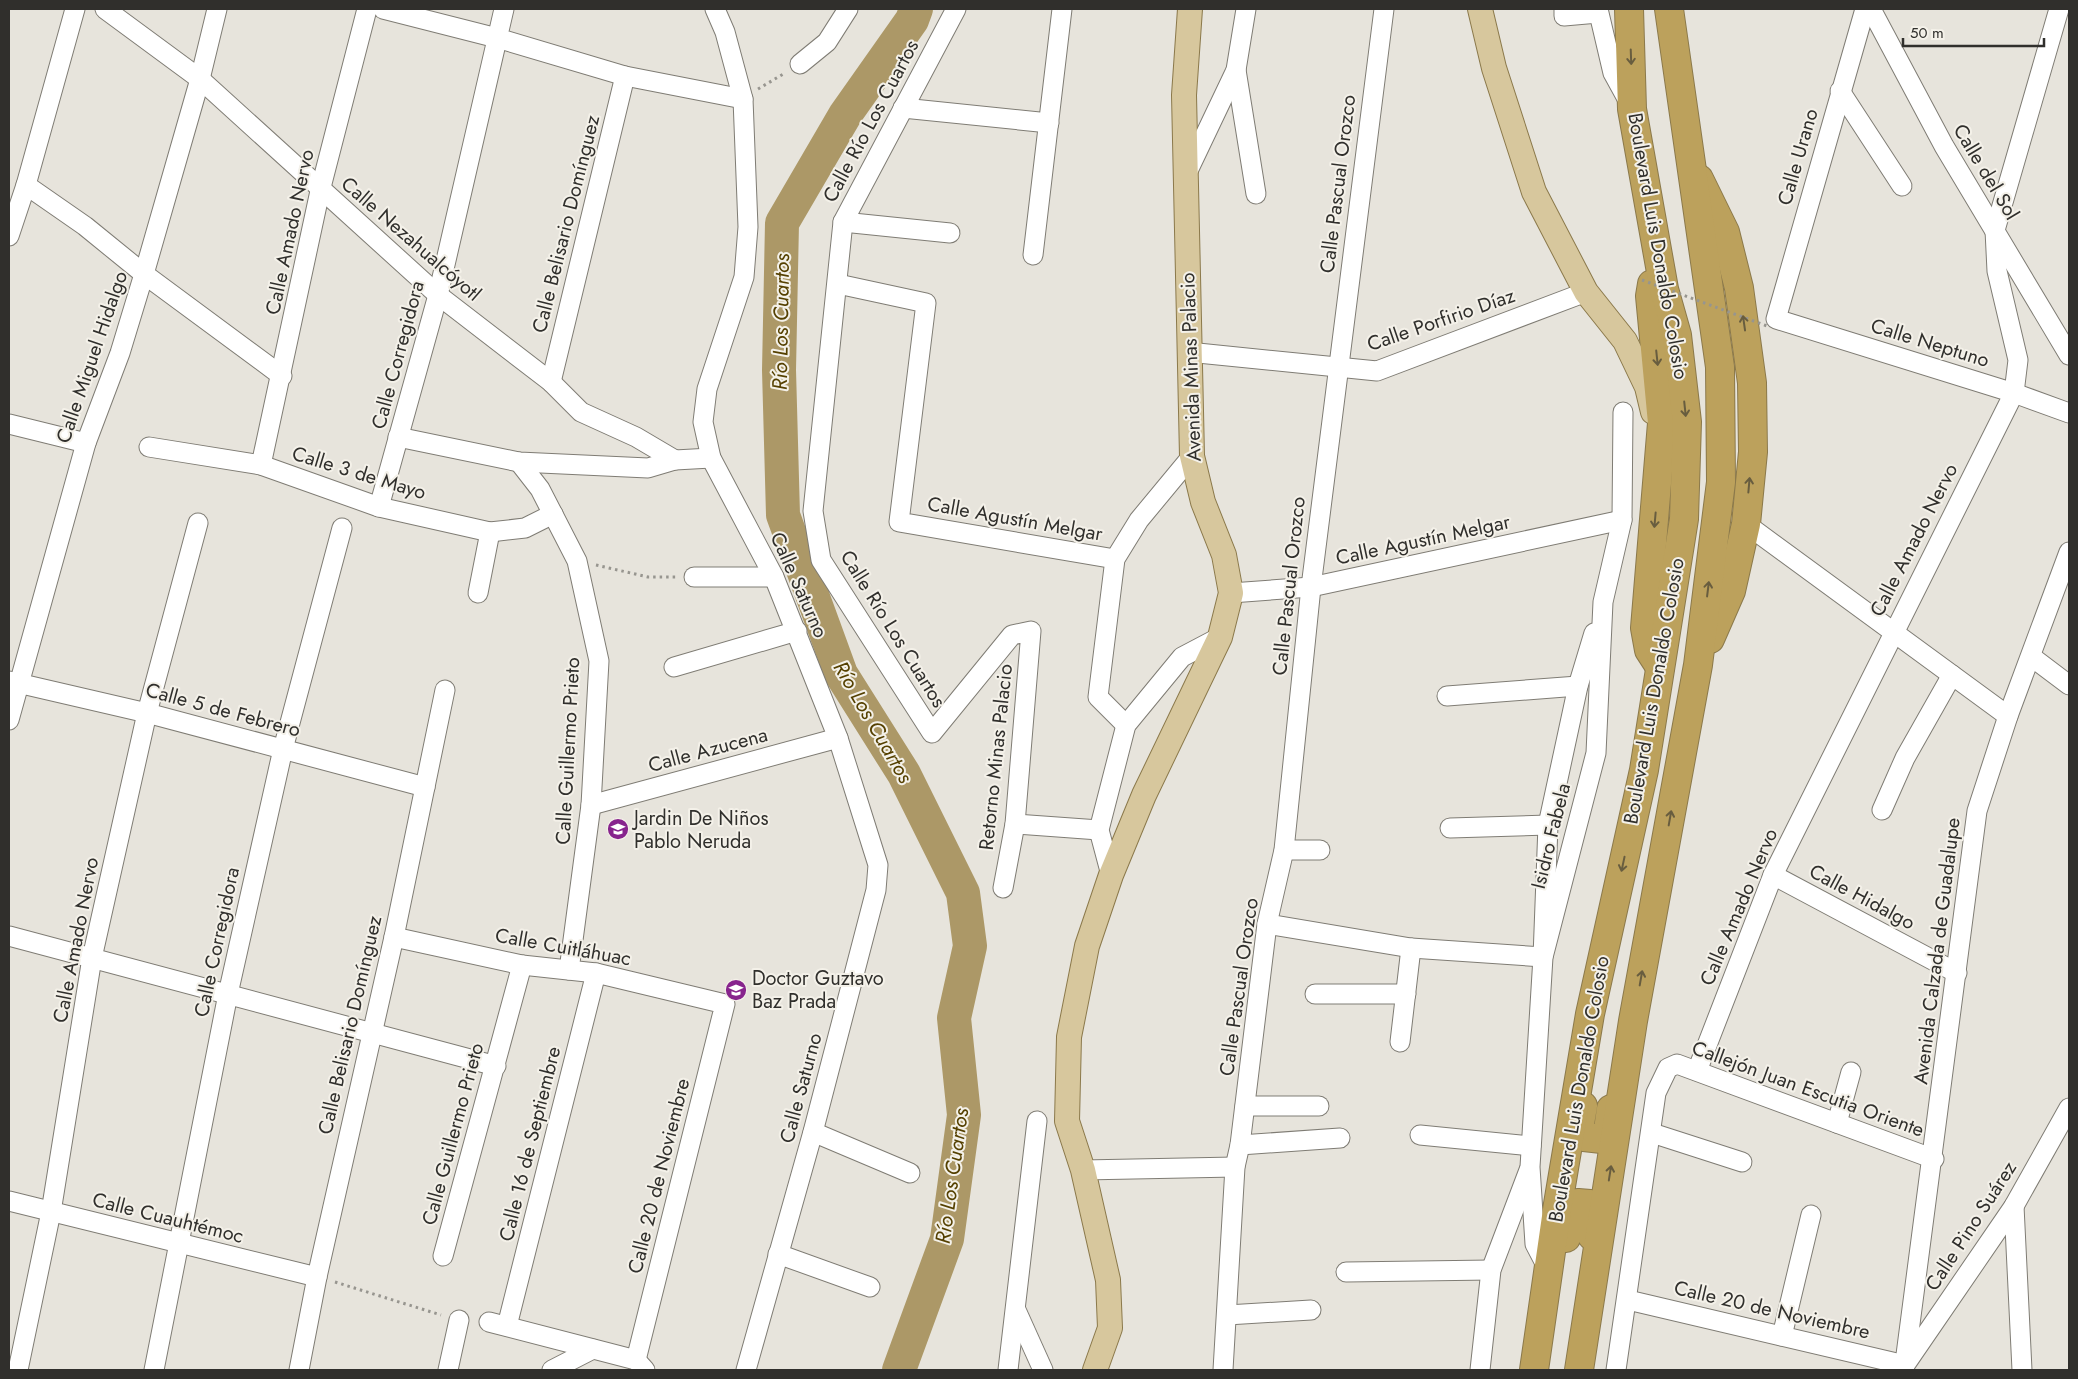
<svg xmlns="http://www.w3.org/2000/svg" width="2078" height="1379" viewBox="0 0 2078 1379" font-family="Jost,sans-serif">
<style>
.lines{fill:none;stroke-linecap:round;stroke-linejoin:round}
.river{stroke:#ac9867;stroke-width:34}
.minor-casing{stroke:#7f7c74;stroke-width:21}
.major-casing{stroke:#8b794b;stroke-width:26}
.highway-casing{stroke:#8b794b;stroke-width:30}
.path{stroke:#97958f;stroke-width:3;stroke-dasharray:2.5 4;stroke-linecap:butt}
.minor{stroke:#fff;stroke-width:19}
.major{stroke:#d7c79d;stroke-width:24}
.highway{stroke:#bca15c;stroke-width:28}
.path-bridge{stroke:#97958f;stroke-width:3;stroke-dasharray:2.5 4;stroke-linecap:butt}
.oneway{stroke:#685d3f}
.labels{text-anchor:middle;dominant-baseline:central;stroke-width:4;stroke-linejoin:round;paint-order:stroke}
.street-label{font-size:20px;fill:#302f2c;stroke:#f4f1e9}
.poi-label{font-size:20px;fill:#302f2c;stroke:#f4f1e9;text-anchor:start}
.water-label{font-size:21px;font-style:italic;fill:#554000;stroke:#f4f1e9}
</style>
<rect width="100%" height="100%" fill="#e7e4dc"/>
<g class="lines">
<polyline class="river" points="899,1370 947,1239 964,1115 954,1018 970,946 963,893 904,774 841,674 783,515 779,370 782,223 845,115 912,20 916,9"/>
<g class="minor-casing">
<g id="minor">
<polyline points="105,9 200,79 438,295 551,382 581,412 636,437 675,460"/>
<polyline points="383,9 497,38 625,76 743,99"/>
<polyline points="715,9 725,32 743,99 748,227 744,277 707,389 703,422 711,458 774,577 838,738 878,865 876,890 813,1132 746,1370"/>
<polyline points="956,9 843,222 813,511 821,560 932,733 1012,635 1031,631 1015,824 1003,888"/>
<polyline points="1564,9 1564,16 1598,13"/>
<polyline points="1598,9 1613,73 1630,104"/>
<polyline points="1865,9 1776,319 2014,393 2069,413"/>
<polyline points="1871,9 1944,146 2069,355"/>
<polyline points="800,64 827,42 848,9"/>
<polyline points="1236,70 1256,194"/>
<polyline points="1840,91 1902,186"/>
<polyline points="903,108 1049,123"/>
<polyline points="1186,175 1236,70 1246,9"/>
<polyline points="26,185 85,226 144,274 282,376"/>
<polyline points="843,222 950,233"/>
<polyline points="9,236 26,185 75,9"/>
<polyline points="1033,255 1062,9"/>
<polyline points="838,284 926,303 899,522 1115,559"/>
<polyline points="1188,352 1377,371 1586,292"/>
<polyline points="551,382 625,76"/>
<polyline points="9,424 86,443"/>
<polyline points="398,437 519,462 648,468 675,460 711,458"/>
<polyline points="149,447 261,465 379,507 490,532 525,528 553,514"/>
<polyline points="519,462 540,489 577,561 599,661 591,805 569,970"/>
<polyline points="261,465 320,191 367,9"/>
<polyline points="379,507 438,295 504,9"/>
<polyline points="1746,524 2008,716"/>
<polyline points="694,577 774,577"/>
<polyline points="478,593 490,532"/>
<polyline points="1231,593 1311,587 1622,520"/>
<polyline points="2032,657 2069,685"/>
<polyline points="674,667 797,631"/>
<polyline points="9,681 147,713 425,787"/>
<polyline points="1447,696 1578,686"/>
<polyline points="9,720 86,443 120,353 144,274 200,79 217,9"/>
<polyline points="1126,725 1098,697 1115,559 1139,520 1192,456"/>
<polyline points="591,805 838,738"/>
<polyline points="1882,810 1905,758 1952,675"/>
<polyline points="1015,824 1099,830"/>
<polyline points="1450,828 1548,825"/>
<polyline points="1284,850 1320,850"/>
<polyline points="1111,875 1099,830 1126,725 1182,657 1220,637"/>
<polyline points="1773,875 1957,973"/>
<polyline points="1267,924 1411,948 1543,957 1548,825 1578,686 1594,633"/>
<polyline points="9,936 496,1066"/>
<polyline points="394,937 522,965 596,973 725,1004 636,1360"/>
<polyline points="1315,994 1406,994"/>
<polyline points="1400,1042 1411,948"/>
<polyline points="1697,1071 1773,875 2014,393 2018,360 1997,271 1995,230 2059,9"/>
<polyline points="1245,1106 1319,1106"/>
<polyline points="1837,1123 1851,1072"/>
<polyline points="813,1132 910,1173"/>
<polyline points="1652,1133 1742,1162"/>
<polyline points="1420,1135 1531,1146"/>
<polyline points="1240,1145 1340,1138"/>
<polyline points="1083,1170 1235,1167"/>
<polyline points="9,1201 317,1277"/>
<polyline points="2014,1206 2022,1370"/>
<polyline points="778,1254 870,1287"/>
<polyline points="443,1256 522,965"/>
<polyline points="1548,1269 1535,1244 1530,1167 1543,957 1596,753 1603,602 1622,520 1623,412"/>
<polyline points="1346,1272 1491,1270"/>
<polyline points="1628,1300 1905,1365 2014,1206 2069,1108"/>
<polyline points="1016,1310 1043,1370"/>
<polyline points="1227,1315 1311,1310"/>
<polyline points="489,1322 636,1360 645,1370"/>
<polyline points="507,1326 596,973"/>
<polyline points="1782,1336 1811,1215"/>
<polyline points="18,1370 51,1212 92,958 147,713 198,523"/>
<polyline points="154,1370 228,994 283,749 342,528"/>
<polyline points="299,1370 317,1277 394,937 445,690"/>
<polyline points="448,1370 459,1320"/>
<polyline points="552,1370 593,1349"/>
<polyline points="1008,1370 1037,1121"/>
<polyline points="1223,1370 1235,1167 1240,1145 1267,924 1284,850 1311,587 1384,9"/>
<polyline points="1480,1370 1491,1270 1529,1170"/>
<polyline points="1616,1370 1656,1093 1668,1068 1677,1064 1934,1159"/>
<polyline points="1904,1370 1977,811 2008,716 2069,552"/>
</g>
</g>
<g class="major-casing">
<g id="major">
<polyline points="1480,9 1494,68 1534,192 1586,292 1625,341 1647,387 1653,412"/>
<polyline points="1095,1370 1110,1328 1108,1280 1083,1170 1067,1121 1069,1037 1087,946 1111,875 1144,795 1220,637 1231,593 1224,555 1203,502 1192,456 1184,95 1190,9"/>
</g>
</g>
<g class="highway-casing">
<g id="highway">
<polyline points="1699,179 1725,232 1739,288 1752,383 1753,452 1746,524 1731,591 1710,639"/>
<polyline points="1652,284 1650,296 1662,423 1645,628 1649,650 1660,667"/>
<polyline points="1583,1106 1579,1129 1584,1137 1602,1139 1608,1130 1611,1109"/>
<polyline points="1566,1238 1571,1211 1578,1203 1590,1204 1596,1211 1592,1236"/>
<polyline points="1534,1370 1557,1210 1590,1014 1644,770 1684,519 1687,422 1677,335 1664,289 1632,109 1629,9"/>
<polyline points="1579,1370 1633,1021 1698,665 1721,482 1720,367 1669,9"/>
</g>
</g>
<g class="path">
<polyline points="758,89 785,73"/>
<polyline points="596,565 648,577 676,577"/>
<polyline points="335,1282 441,1315"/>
</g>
<use href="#minor" class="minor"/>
<use href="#major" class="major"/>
<use href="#highway" class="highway"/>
<polyline class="path-bridge" points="1642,280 1767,326"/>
</g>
<defs><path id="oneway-shaft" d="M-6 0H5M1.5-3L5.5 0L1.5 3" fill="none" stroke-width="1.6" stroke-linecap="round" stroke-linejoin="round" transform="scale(1.25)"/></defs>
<g class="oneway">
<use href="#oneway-shaft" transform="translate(1631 57) rotate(88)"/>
<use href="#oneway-shaft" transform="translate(1744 323) rotate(-98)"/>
<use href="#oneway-shaft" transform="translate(1657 358) rotate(84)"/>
<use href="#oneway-shaft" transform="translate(1685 409) rotate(84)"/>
<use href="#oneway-shaft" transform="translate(1749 485) rotate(-85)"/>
<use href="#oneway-shaft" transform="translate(1655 520) rotate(95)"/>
<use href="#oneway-shaft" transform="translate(1708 589) rotate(-83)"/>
<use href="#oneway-shaft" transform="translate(1670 818) rotate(-80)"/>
<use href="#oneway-shaft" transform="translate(1623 864) rotate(102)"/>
<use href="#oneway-shaft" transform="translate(1641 978) rotate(-80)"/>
<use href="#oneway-shaft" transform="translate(1610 1173) rotate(-81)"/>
</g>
<defs>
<g id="school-disc" transform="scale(1.125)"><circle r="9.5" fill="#87248d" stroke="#f4f1e9"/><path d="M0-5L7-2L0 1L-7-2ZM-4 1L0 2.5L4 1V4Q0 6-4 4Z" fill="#fff"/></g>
</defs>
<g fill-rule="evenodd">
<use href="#school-disc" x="618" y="829"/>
<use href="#school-disc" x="736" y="990"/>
</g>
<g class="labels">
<g class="street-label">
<text transform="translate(871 121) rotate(-62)">Calle Río Los Cuartos</text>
<text transform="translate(1798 157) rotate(-74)">Calle Urano</text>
<text transform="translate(1986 172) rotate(59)">Calle del Sol</text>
<text transform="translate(1338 184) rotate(-83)">Calle Pascual Orozco</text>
<text transform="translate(566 224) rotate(-76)">Calle Belisario Domínguez</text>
<text transform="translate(290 232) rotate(-78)">Calle Amado Nervo</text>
<text transform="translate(411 239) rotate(41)">Calle Nezahualcóyotl</text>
<text transform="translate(1658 246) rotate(80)">Boulevard Luis Donaldo Colosio</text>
<text transform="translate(1441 320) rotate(-19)">Calle Porfirio Díaz</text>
<text transform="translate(1930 343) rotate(17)">Calle Neptuno</text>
<text transform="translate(398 355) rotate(-75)">Calle Corregidora</text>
<text transform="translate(92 357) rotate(-71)">Calle Miguel Hidalgo</text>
<text transform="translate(1191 367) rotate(-92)">Avenida Minas Palacio</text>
<text transform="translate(359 473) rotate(17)">Calle 3 de Mayo</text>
<text transform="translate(1015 519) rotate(10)">Calle Agustín Melgar</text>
<text transform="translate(1423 540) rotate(-12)">Calle Agustín Melgar</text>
<text transform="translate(1914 540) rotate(-63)">Calle Amado Nervo</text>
<text transform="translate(799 585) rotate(66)">Calle Saturno</text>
<text transform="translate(1289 586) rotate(-84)">Calle Pascual Orozco</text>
<text transform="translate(893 629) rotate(58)">Calle Río Los Cuartos</text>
<text transform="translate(1654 691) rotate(-80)">Boulevard Luis Donaldo Colosio</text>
<text transform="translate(223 710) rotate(15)">Calle 5 de Febrero</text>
<text transform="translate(708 750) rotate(-15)">Calle Azucena</text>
<text transform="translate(568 751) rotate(-87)">Calle Guillermo Prieto</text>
<text transform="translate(996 757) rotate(-84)">Retorno Minas Palacio</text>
<text transform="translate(1551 836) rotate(-76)">Isidro Fabela</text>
<text transform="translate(1862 897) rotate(28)">Calle Hidalgo</text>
<text transform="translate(1739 907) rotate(-67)">Calle Amado Nervo</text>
<text transform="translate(76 940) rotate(-79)">Calle Amado Nervo</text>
<text transform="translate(217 942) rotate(-78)">Calle Corregidora</text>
<text transform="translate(563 947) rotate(10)">Calle Cuitláhuac</text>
<text transform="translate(1937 951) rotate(-83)">Avenida Calzada de Guadalupe</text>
<text transform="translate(1239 987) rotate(-82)">Calle Pascual Orozco</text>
<text transform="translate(350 1025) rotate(-77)">Calle Belisario Domínguez</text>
<text transform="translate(801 1088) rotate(-75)">Calle Saturno</text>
<text transform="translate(1579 1089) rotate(-80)">Boulevard Luis Donaldo Colosio</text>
<text transform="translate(1808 1089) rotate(20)">Callejón Juan Escutia Oriente</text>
<text transform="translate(453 1134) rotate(-75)">Calle Guillermo Prieto</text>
<text transform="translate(530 1144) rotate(-76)">Calle 16 de Septiembre</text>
<text transform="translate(659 1176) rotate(-76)">Calle 20 de Noviembre</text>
<text transform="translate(168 1218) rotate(14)">Calle Cuauhtémoc</text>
<text transform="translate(1971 1226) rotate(-57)">Calle Pino Suárez</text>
<text transform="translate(1772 1310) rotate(13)">Calle 20 de Noviembre</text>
</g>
<g class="poi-label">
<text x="634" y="818">Jardin De Niños<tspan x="634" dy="23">Pablo Neruda</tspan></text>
<text x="752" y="978">Doctor Guztavo<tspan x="752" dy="23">Baz Prada</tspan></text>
</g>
<g class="water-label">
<text transform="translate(781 322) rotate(-89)">Río Los Cuartos</text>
<text transform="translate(873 722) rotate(60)">Río Los Cuartos</text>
<text transform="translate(952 1176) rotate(-82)">Río Los Cuartos</text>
</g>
</g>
<rect width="2078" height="1379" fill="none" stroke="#302f2c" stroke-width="20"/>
<path d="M1903 38v8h141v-8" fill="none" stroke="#302f2c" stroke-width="2.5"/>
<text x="1910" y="38" font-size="15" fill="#302f2c" stroke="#f4f1e9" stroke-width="4" paint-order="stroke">50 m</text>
</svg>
